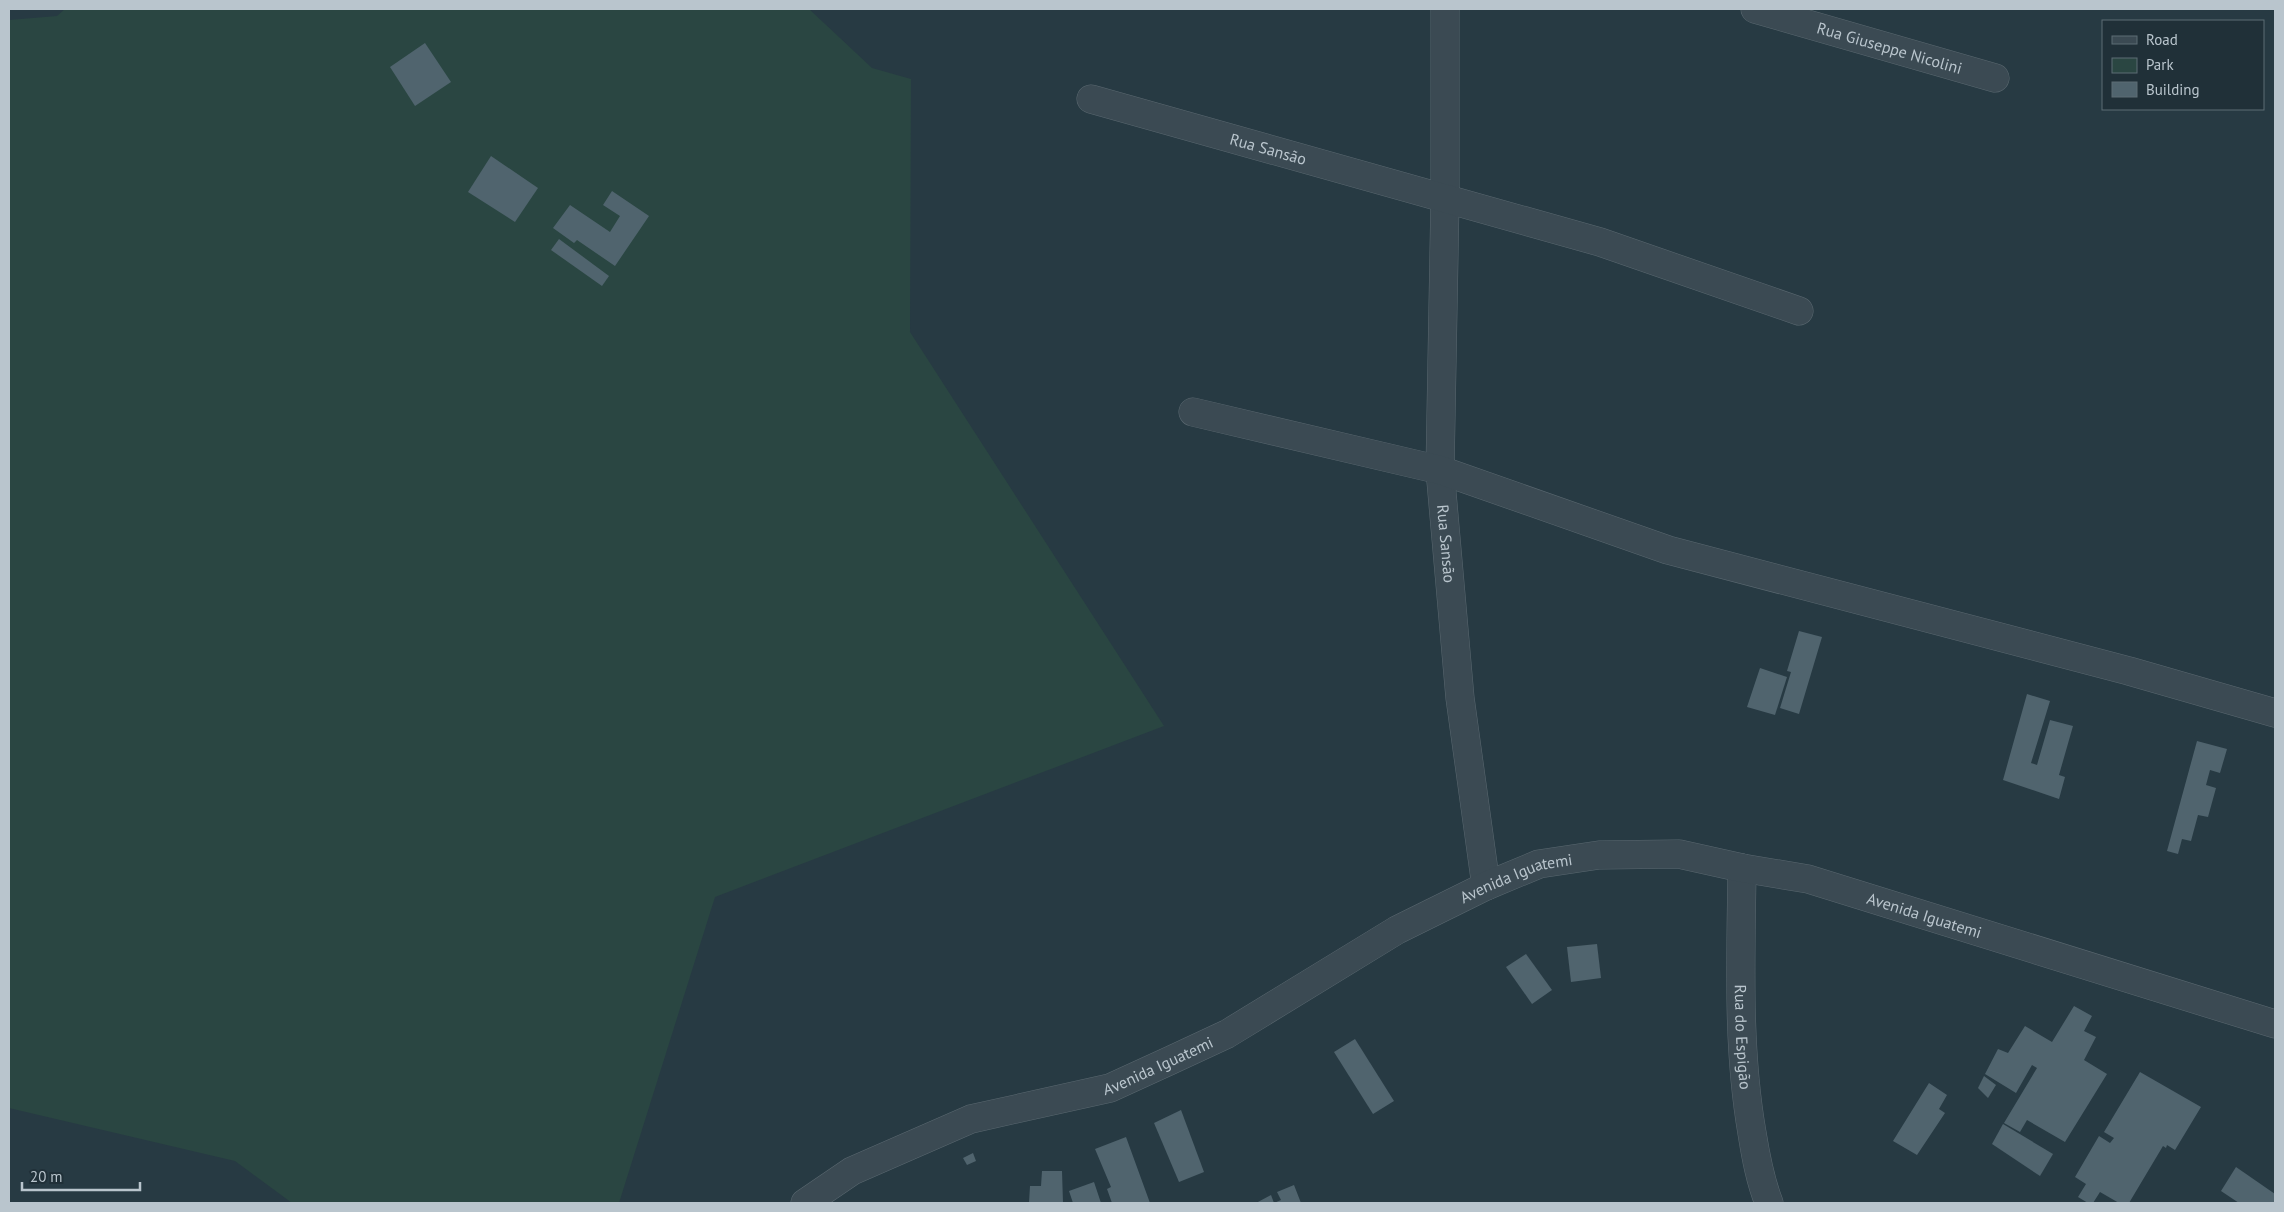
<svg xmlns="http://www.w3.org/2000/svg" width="2284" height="1212" viewBox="0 0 2284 1212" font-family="'PT Sans',sans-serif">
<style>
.green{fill:#2a4642}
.building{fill:#50646e}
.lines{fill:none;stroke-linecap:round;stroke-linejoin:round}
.minor-casing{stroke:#5a6870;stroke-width:29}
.minor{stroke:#3b4a53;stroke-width:28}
.labels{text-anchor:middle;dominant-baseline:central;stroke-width:4;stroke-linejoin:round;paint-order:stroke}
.street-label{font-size:16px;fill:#b9c5cd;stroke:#203038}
</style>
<rect width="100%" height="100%" fill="#273a43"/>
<polygon class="green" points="65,9 809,9 872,68 911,79 910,332 1164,726 715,897 619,1203 292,1203 235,1161 9,1108 9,20 57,16"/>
<g class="building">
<polygon points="425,43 451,82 415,106 390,67"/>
<polygon points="491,156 538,188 515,222 468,192"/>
<polygon points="612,191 649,216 615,266 577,240 574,243 553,228 570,205 610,232 620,216 603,205"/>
<polygon points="559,239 609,276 602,286 551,250"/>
<polygon points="1799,631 1822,637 1799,714 1780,708 1791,672 1787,671"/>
<polygon points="1760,668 1787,677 1775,715 1747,707"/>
<polygon points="2027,694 2050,701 2031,763 2037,765 2050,720 2073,726 2059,775 2065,777 2059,799 2003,780"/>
<polygon points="2197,741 2227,749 2220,773 2210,770 2206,785 2216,788 2208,817 2198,815 2191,841 2182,839 2178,854 2167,851"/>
<polygon points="1597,944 1601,978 1571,982 1567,947"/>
<polygon points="1526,954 1552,990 1532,1004 1506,967"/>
<polygon points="2074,1006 2092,1016 2084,1031 2096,1037 2084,1060 2107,1074 2065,1142 2027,1120 2020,1132 2004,1123 2037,1068 2032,1065 2016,1093 1985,1074 1998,1049 2008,1053 2025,1026 2052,1042"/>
<polygon points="1355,1039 1394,1101 1373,1114 1334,1052"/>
<polygon points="2140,1072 2201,1107 2175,1150 2167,1145 2166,1148 2163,1146 2129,1203 2119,1203 2100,1192 2093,1203 2088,1203 2078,1197 2086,1184 2075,1177 2099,1136 2110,1143 2114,1138 2104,1132"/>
<polygon points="1984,1076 1996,1085 1988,1098 1978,1088"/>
<polygon points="1929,1083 1947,1095 1939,1109 1945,1113 1917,1155 1893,1141"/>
<polygon points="1181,1110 1204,1172 1179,1182 1154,1123"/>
<polygon points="2003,1124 2053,1154 2040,1176 1992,1144"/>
<polygon points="1126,1137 1150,1203 1112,1203 1107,1189 1111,1187 1095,1149"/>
<polygon points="973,1153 976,1161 967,1165 963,1158"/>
<polygon points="2236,1167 2275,1194 2275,1203 2239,1203 2221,1191"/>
<polygon points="1042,1171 1062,1171 1063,1203 1029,1203 1030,1186 1041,1186"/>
<polygon points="1094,1182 1101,1203 1073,1203 1069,1191"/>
<polygon points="1294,1185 1301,1203 1256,1203 1271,1195 1274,1203 1281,1200 1277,1192"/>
</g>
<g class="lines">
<g class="minor-casing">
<g id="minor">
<path id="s1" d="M1445,9V199L1440,470L1460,698L1486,886"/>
<path id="s2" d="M1755,9L1995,78"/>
<path id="s3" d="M1091,99L1600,242L1799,311"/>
<polyline points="1193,412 1440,470 1668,550 2129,671 2275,713"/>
<path id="s4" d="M1742,868C1741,957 1737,1046 1752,1133C1756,1158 1760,1180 1769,1203"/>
<path id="s5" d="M805,1203L852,1171L971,1119L1110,1088L1169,1061L1227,1034L1397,930L1486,886L1539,864L1599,855L1679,854L1742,868L1808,879L2275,1024"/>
</g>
</g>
<use href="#minor" class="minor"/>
</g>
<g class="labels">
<g class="street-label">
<text stroke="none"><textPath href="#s2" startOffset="140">Rua Giuseppe Nicolini</textPath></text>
<text stroke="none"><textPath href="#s3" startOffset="184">Rua Sansão</textPath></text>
<text stroke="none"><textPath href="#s1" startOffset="535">Rua Sansão</textPath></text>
<text stroke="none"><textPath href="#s5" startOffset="788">Avenida Iguatemi</textPath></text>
<text stroke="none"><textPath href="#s5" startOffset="1208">Avenida Iguatemi</textPath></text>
<text stroke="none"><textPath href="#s4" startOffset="169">Rua do Espigão</textPath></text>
<text stroke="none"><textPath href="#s5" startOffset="382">Avenida Iguatemi</textPath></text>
</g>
</g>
<rect width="2284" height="1212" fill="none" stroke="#b9c5cd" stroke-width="20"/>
<rect x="2102" y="20" width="162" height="90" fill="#203038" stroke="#5d6c74"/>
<rect x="2112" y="36" width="25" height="8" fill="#3b4a53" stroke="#5d6c74"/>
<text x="2146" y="45" font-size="15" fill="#b9c5cd">Road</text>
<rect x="2112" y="58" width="25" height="15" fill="#2a4642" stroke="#5d6c74"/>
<text x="2146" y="70" font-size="15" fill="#b9c5cd">Park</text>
<rect x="2112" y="82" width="25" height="15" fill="#50646e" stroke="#5d6c74"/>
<text x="2146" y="95" font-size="15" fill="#b9c5cd">Building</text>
<path d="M22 1182v8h118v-8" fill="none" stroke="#b9c5cd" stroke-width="2.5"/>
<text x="30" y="1182" font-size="15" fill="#b9c5cd" stroke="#203038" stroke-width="4" paint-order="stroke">20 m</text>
</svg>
